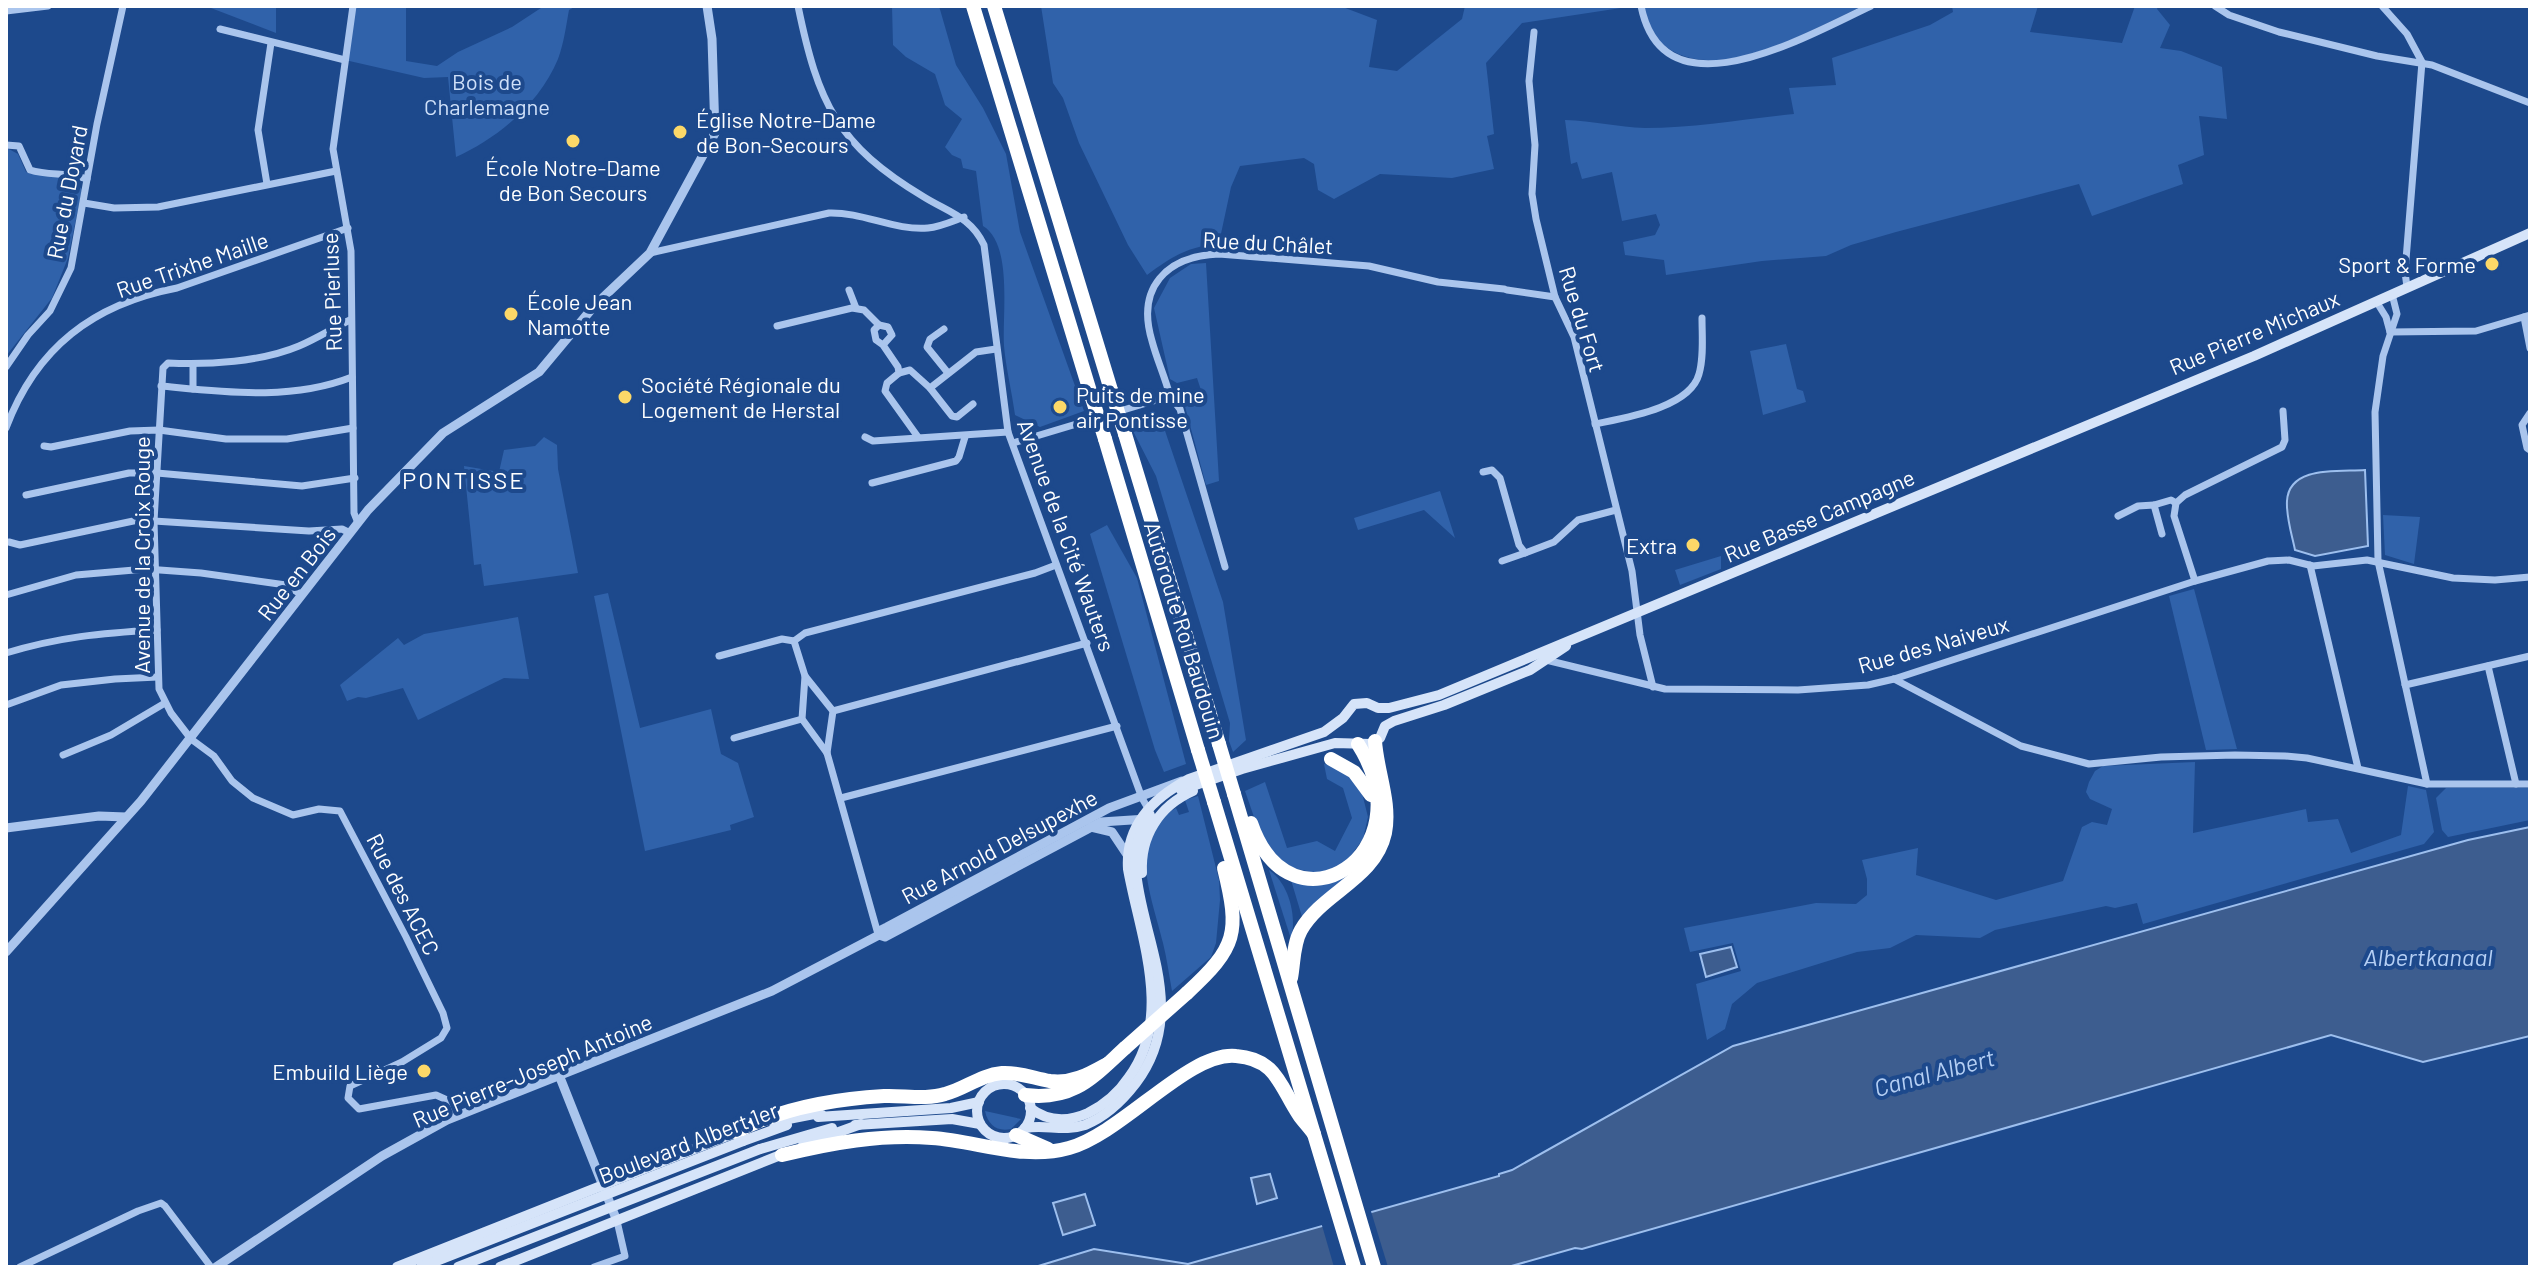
<svg xmlns="http://www.w3.org/2000/svg" width="2536" height="1273" viewBox="0 0 2536 1273" font-family="Barlow,sans-serif">
<style>
.green{fill:#3062aa}
.water{fill:#3d5d8f;stroke:#9dbfee;stroke-width:2}
.pier{fill:#1d498c}
.lines{fill:none;stroke-linecap:round;stroke-linejoin:round}
.minor{stroke:#aac5ed;stroke-width:7}
.tertiary{stroke:#aac5ed;stroke-width:9}
.secondary{stroke:#d6e4f9;stroke-width:10}
.motorway{stroke:#fff;stroke-width:14}
.secondary-bridge{stroke:#d6e4f9;stroke-width:10}
.motorway-bridge{stroke:#fff;stroke-width:14}
.poi-dot{fill:#fcd868;stroke:#1d498c;stroke-width:3}
.labels{text-anchor:middle;dominant-baseline:central;stroke-width:8;stroke-linejoin:round;paint-order:stroke}
.park-label{font-size:22px;fill:#cfe0f9;stroke:#1d498c}
.poi-label{font-size:22px;fill:#fff;stroke:#1d498c;text-anchor:start}
.street-label{font-size:22px;fill:#fff;stroke:#1d498c}
.neighbourhood-label{font-size:24px;letter-spacing:2px;fill:#fff;stroke:#1d498c}
.water-label{font-size:24px;font-style:italic;fill:#b5cff4;stroke:#1d498c}
</style>
<rect width="100%" height="100%" fill="#1d498c"/>
<g class="green">
<polygon points="211,6 276,6 276,33 211,8"/>
<path d="M344,6H406V61L437,66L458,52L512,27L544,6H576L569,10C566,26 564,43 558,59C540,103 498,138 456,157L448,77L424,78L345,60L353,9Z"/>
<path d="M892,6H939L956,65L983,108L1006,154L1020,232L1084,411L1040,427L1015,415C1012,392 1006,369 1004,346C1002,315 1013,244 983,226L976,171L963,168L961,159L952,155L945,147L962,119L945,105L935,74L906,57L893,45Z"/>
<path d="M1041,6H1340L1377,20L1369,67L1397,71L1462,19L1465,6H1634L1522,23L1486,63L1494,134L1487,136L1494,169L1452,178L1380,174L1334,199L1318,190L1314,164L1304,158L1240,166L1231,187L1219,243C1186,248 1174,255 1147,275L1128,245L1079,143L1063,98L1053,83Z"/>
<path d="M1644,6H1863C1809,30 1703,96 1654,35C1648,28 1647,15 1644,6Z"/>
<path d="M1952,6H2038L2030,32L2122,43L2135,6H2158L2157,9L2170,25L2160,48L2181,51L2222,67L2227,119L2199,116L2204,155L2178,165L2183,184L2092,216L2079,184L1896,232L1851,245L1826,256L1762,261L1666,275L1664,260L1625,255L1623,242L1655,235L1660,225L1656,214L1622,221L1612,172L1582,179L1577,162L1571,164L1565,120C1593,121 1618,127 1645,128C1694,128 1745,119 1794,114L1789,88L1836,85L1832,58L1930,25L1953,12Z"/>
<path d="M7,148L18,154L26,172C46,179 71,169 82,190L68,258L52,298L6,356Z"/>
<polygon points="1206,263 1219,481 1206,485 1183,399 1202,393 1197,378 1177,383 1170,379 1154,308 1170,278 1191,264"/>
<polygon points="1786,344 1797,389 1803,391 1806,402 1763,415 1750,351"/>
<polygon points="1154,411 1160,416 1223,602 1246,740 1233,752 1229,741 1230,723 1156,476 1134,433 1129,418"/>
<polygon points="544,437 557,445 558,469 578,573 484,586 481,564 474,565 464,466 499,472 504,450 535,446"/>
<polygon points="1440,491 1455,538 1424,510 1358,530 1354,518"/>
<polygon points="2383,515 2420,517 2414,564 2385,555"/>
<polygon points="1107,525 1137,578 1186,764 1164,772 1155,750 1090,534"/>
<polygon points="1721,556 1721,569 1680,585 1675,570"/>
<polygon points="2194,589 2237,749 2206,750 2169,596"/>
<polygon points="608,593 640,728 711,709 721,754 738,763 754,817 730,825 731,830 645,851 594,596"/>
<polygon points="518,617 529,679 504,678 418,720 403,688 366,698 358,697 347,701 340,685 398,638 404,645 424,634"/>
<polygon points="2195,762 2193,833 2306,809 2308,822 2338,819 2351,853 2401,835 2408,786 2426,790 2434,832 2424,844 2143,924 2137,903 2115,908 2106,906 1995,930 1980,938 1916,935 1890,948 1857,952 1757,983 1732,1004 1725,1029 1707,1040 1696,984 1741,971 1733,943 1690,952 1684,928 1816,903 1856,904 1867,895 1867,879 1862,860 1918,848 1916,875 1996,900 2063,881 2082,827 2092,822 2107,825 2112,809 2090,799 2086,792 2089,782 2095,771 2103,766"/>
<polygon points="1324,764 1341,767 1361,789 1368,817 1363,839 1346,862 1321,874 1287,867 1262,840 1245,791 1265,782 1287,848 1317,841 1335,851 1352,818 1343,788 1327,779"/>
<polygon points="2446,788 2530,788 2530,820 2448,837 2442,830 2436,798"/>
<path d="M1198,796L1219,880L1220,900L1216,943L1211,957L1172,991C1169,975 1167,959 1163,943C1153,899 1124,836 1176,808L1179,815L1189,812L1185,800Z"/>
<path d="M1269,870C1289,883 1297,917 1291,939Z"/>
<path d="M1352,873L1303,920L1291,880C1314,887 1331,884 1352,873Z"/>
<path d="M985,1111L1021,1119L1011,1129C997,1132 988,1125 985,1111Z"/>
</g>
<g class="water">
<path d="M2365,470L2368,546L2315,556L2295,550C2292,535 2286,517 2287,501C2289,465 2340,472 2365,470Z"/>
<polygon points="2530,827 2530,1036 2423,1062 2331,1035 1582,1249 1575,1248 1508,1267 1035,1267 1094,1249 1188,1264 1499,1176 1499,1174 1512,1170 1733,1046 2468,840"/>
<polygon points="1731,947 1737,967 1706,977 1700,954"/>
<polygon points="1270,1174 1277,1198 1257,1204 1251,1178"/>
<polygon points="1085,1194 1095,1225 1063,1235 1053,1203"/>
</g>
<polygon class="pier" points="1370,1208 1388,1267 1334,1267 1321,1222"/>
<g class="lines">
<g class="minor">
<polyline points="353,6 333,149 351,251 354,513 358,523"/>
<path d="M798,6C818,103 837,145 924,197C948,212 971,217 984,245L1008,432L1142,798L1150,812"/>
<path d="M1641,6C1664,120 1808,35 1871,6"/>
<polyline points="2215,6 2229,15 2279,32 2377,56 2432,65 2530,103"/>
<polyline points="2382,6 2407,34 2422,62 2405,272 2407,287"/>
<polyline points="6,11 48,6"/>
<polyline points="220,29 345,60"/>
<polyline points="1534,32 1529,81 1535,145 1532,194 1536,219 1555,297 1574,337 1632,571 1640,635 1653,687"/>
<path d="M6,145L19,146L30,170C49,176 68,172 87,179"/>
<polyline points="267,184 258,130 271,43"/>
<polyline points="84,203 114,208 158,207 336,171"/>
<path d="M650,253L829,213C863,212 895,231 928,228C940,227 953,221 964,217"/>
<polyline points="849,290 856,308"/>
<polyline points="1507,290 1555,297"/>
<polyline points="2392,294 2397,314 2383,356 2375,412 2378,561 2427,784"/>
<polyline points="2376,301 2386,317 2390,332"/>
<polyline points="2524,317 2530,348"/>
<path d="M350,320C333,328 316,339 299,346C261,362 208,365 168,363L163,368L154,521L159,689L171,713L191,739L214,756L232,781L253,798L293,815L319,809L340,811L406,937L443,1013L447,1028L441,1038L402,1062L350,1086L348,1098L359,1109L436,1095L447,1100L455,1117"/>
<polyline points="777,326 852,308 864,310 879,325"/>
<polyline points="944,329 930,339 927,347 948,373"/>
<polyline points="2390,332 2476,331 2530,315"/>
<polyline points="883,345 876,340 874,330 879,325 888,327 892,335 883,345 898,367 899,373 887,383 885,391 918,437"/>
<polyline points="6,367 28,335 50,311 71,268 97,124 123,6"/>
<polyline points="899,373 910,370 930,388 976,352 996,349"/>
<path d="M161,386C225,392 291,401 352,377"/>
<polyline points="930,388 952,416 957,417 973,404"/>
<polyline points="193,389 193,365"/>
<polyline points="1170,396 1180,409 1225,567"/>
<polyline points="2530,413 2522,425 2527,448 2530,450"/>
<path d="M1595,424C1624,418 1690,408 1699,374C1704,357 1702,336 1702,318"/>
<path d="M6,428C36,348 93,304 177,288L348,228"/>
<polyline points="865,437 873,441 1008,432"/>
<path d="M1013,443L1170,396C1165,377 1157,360 1152,341C1136,288 1166,256 1219,254L1369,266L1438,282L1504,289"/>
<polyline points="44,446 51,447 130,431 159,430 226,439 287,439 353,428"/>
<polyline points="1483,472 1492,470 1500,478 1519,545 1525,553 1554,542 1578,520 1616,510"/>
<polyline points="872,483 956,461 959,457 965,437"/>
<polyline points="26,495 129,473 157,473 302,486 355,478"/>
<polyline points="2154,505 2162,534"/>
<polyline points="2118,516 2138,506 2154,505 2171,500 2176,503"/>
<polyline points="9,542 20,545 138,520 309,531 342,529 350,533"/>
<polyline points="1502,561 1525,553"/>
<polyline points="2310,565 2358,768"/>
<polyline points="2195,581 2174,516 2176,503 2185,495 2282,447 2285,440 2283,411"/>
<polyline points="6,595 76,575 146,569 201,573 286,585 302,595"/>
<polyline points="794,641 805,633 1035,573 1056,565"/>
<polyline points="794,641 805,676 833,711 827,753"/>
<path d="M6,653C59,637 101,633 157,630"/>
<polyline points="719,656 782,639 794,641"/>
<polyline points="1546,660 1665,689 1798,690 1868,685 1894,679 2195,581 2268,561 2289,560 2313,566 2367,560 2453,578 2495,580 2530,577"/>
<polyline points="2488,666 2516,784"/>
<polyline points="805,676 802,719 827,753 878,934"/>
<polyline points="1894,679 2021,746 2089,764 2161,757 2235,755 2285,756 2307,758 2427,784 2530,784"/>
<polyline points="2405,685 2530,656"/>
<polyline points="6,705 61,685 115,679 158,677"/>
<polyline points="833,711 1087,643"/>
<polyline points="734,738 802,719"/>
<polyline points="63,755 111,735 165,703"/>
<polyline points="841,798 1117,726"/>
<polyline points="20,1267 138,1211 161,1203 165,1206 211,1267"/>
<polyline points="594,1267 625,1256 617,1221"/>
</g>
<g class="tertiary">
<polyline points="1091,827 1112,832 1128,856"/>
<polyline points="6,828 99,816 126,817"/>
<polyline points="879,935 885,937 1101,822 1147,819"/>
<polyline points="6,952 141,801 368,510 443,433 539,372 595,305 650,253 715,133 712,39 707,6"/>
<polyline points="559,1075 617,1221"/>
<polyline points="216,1267 382,1156 447,1120 772,991 879,935 881,930 887,927 1109,808 1182,781"/>
</g>
<g class="secondary">
<polyline points="1181,790 1242,769 1335,743 1370,744 1380,738 1385,726 1394,721 1444,705 1530,670 1566,646"/>
<path d="M1142,873C1140,836 1159,806 1193,791"/>
<circle cx="1004" cy="1111" r="27"/>
<path d="M1030,1108C1048,1122 1068,1122 1088,1113C1104,1105 1119,1092 1129,1077C1174,1016 1140,936 1128,869C1125,825 1153,798 1189,779L1324,732L1343,718L1354,704L1367,703L1378,708H1389L1439,695L2254,356L2530,233"/>
<polyline points="818,1117 951,1108 979,1102"/>
<polyline points="773,1122 814,1114 822,1115"/>
<polyline points="855,1125 952,1119 980,1124"/>
<path d="M1025,1128C1045,1124 1064,1132 1085,1125C1105,1117 1123,1100 1136,1083C1207,989 1099,887 1150,815"/>
<polyline points="743,1141 787,1125"/>
<polyline points="803,1145 861,1124"/>
<polyline points="760,1149 832,1128"/>
<polyline points="397,1267 742,1130"/>
<polyline points="500,1267 788,1152"/>
</g>
<g class="motorway">
<polyline points="973,6 1092,398"/>
<polyline points="994,6 1111,390"/>
<polyline points="1125,434 1219,744"/>
<polyline points="1105,439 1198,750"/>
<polyline points="1331,759 1354,772 1371,795"/>
<polyline points="1234,794 1374,1267"/>
<polyline points="1214,802 1354,1267"/>
<path d="M1251,823C1291,940 1428,854 1358,744"/>
<path d="M1291,978C1294,962 1293,944 1301,930C1323,892 1375,879 1385,833C1391,802 1377,772 1375,741"/>
<path d="M1187,993C1237,947 1240,933 1224,868"/>
<path d="M1025,1095C1074,1101 1093,1077 1125,1048"/>
<path d="M736,1132C781,1108 833,1099 884,1096C903,1095 926,1100 945,1094C965,1089 980,1075 1002,1073C1019,1072 1033,1078 1050,1081C1072,1084 1089,1074 1107,1064"/>
<polyline points="1016,1135 1048,1149"/>
<path d="M782,1155C831,1143 880,1134 932,1138C978,1141 1023,1161 1069,1148C1123,1133 1189,1051 1236,1056C1277,1059 1280,1087 1299,1115C1303,1121 1309,1127 1314,1134"/>
</g>
<g class="secondary-bridge">
<polyline points="421,1267 743,1141"/>
<polyline points="458,1267 760,1149"/>
</g>
<g class="motorway-bridge">
<polyline points="1111,390 1125,434"/>
<polyline points="1092,398 1105,439"/>
<polyline points="1219,744 1234,794"/>
<polyline points="1198,750 1214,802"/>
<polyline points="1125,1048 1187,993"/>
</g>
</g>
<g class="poi-dot">
<circle cx="680" cy="132" r="8"/>
<circle cx="573" cy="141" r="8"/>
<circle cx="2492" cy="264" r="8"/>
<circle cx="511" cy="314" r="8"/>
<circle cx="625" cy="397" r="8"/>
<circle cx="1060" cy="407" r="8"/>
<circle cx="1693" cy="545" r="8"/>
<circle cx="424" cy="1071" r="8"/>
</g>
<g class="labels">
<g class="park-label">
<text x="487" y="81">Bois de<tspan x="487" dy="25">Charlemagne</tspan></text>
</g>
<g class="poi-label">
<text x="696" y="119">Église Notre-Dame<tspan x="696" dy="25">de Bon-Secours</tspan></text>
<text x="573" y="167" text-anchor="middle">École Notre-Dame<tspan x="573" dy="25">de Bon Secours</tspan></text>
<text x="2476" y="264" text-anchor="end">Sport &amp; Forme</text>
<text x="527" y="301">École Jean<tspan x="527" dy="25">Namotte</tspan></text>
<text x="641" y="384">Société Régionale du<tspan x="641" dy="25">Logement de Herstal</tspan></text>
<text x="1076" y="394">Puits de mine<tspan x="1076" dy="25">air Pontisse</tspan></text>
<text x="1677" y="545" text-anchor="end">Extra</text>
<text x="408" y="1071" text-anchor="end">Embuild Liège</text>
</g>
<g class="street-label">
<text transform="translate(66 192) rotate(-79)">Rue du Doyard</text>
<text transform="translate(1268 242) rotate(3)">Rue du Châlet</text>
<text transform="translate(192 264) rotate(-19)">Rue Trixhe Maille</text>
<text transform="translate(331 292) rotate(-92)">Rue Pierluse</text>
<text transform="translate(1583 319) rotate(73)">Rue du Fort</text>
<text transform="translate(2254 332) rotate(-23)">Rue Pierre Michaux</text>
<text transform="translate(1819 515) rotate(-23)">Rue Basse Campagne</text>
<text transform="translate(1067 535) rotate(70)">Avenue de la Cité Wauters</text>
<text transform="translate(141 555) rotate(-90)">Avenue de la Croix Rouge</text>
<text transform="translate(296 573) rotate(-52)">Rue en Bois</text>
<text transform="translate(1185 630) rotate(73)">Autoroute Roi Baudouin</text>
<text transform="translate(1933 644) rotate(-16)">Rue des Naiveux</text>
<text transform="translate(999 846) rotate(-28)">Rue Arnold Delsupexhe</text>
<text transform="translate(404 894) rotate(63)">Rue des ACEC</text>
<text transform="translate(532 1070) rotate(-23)">Rue Pierre-Joseph Antoine</text>
<text transform="translate(688 1142) rotate(-21)">Boulevard Albert 1er</text>
</g>
<g class="neighbourhood-label">
<text x="464" y="479">PONTISSE</text>
</g>
<g class="water-label">
<text x="2428" y="956">Albertkanaal</text>
<text transform="translate(1934 1072) rotate(-15)">Canal Albert</text>
</g>
</g>
<rect width="2536" height="1273" fill="none" stroke="#ffffff" stroke-width="16"/>
</svg>
